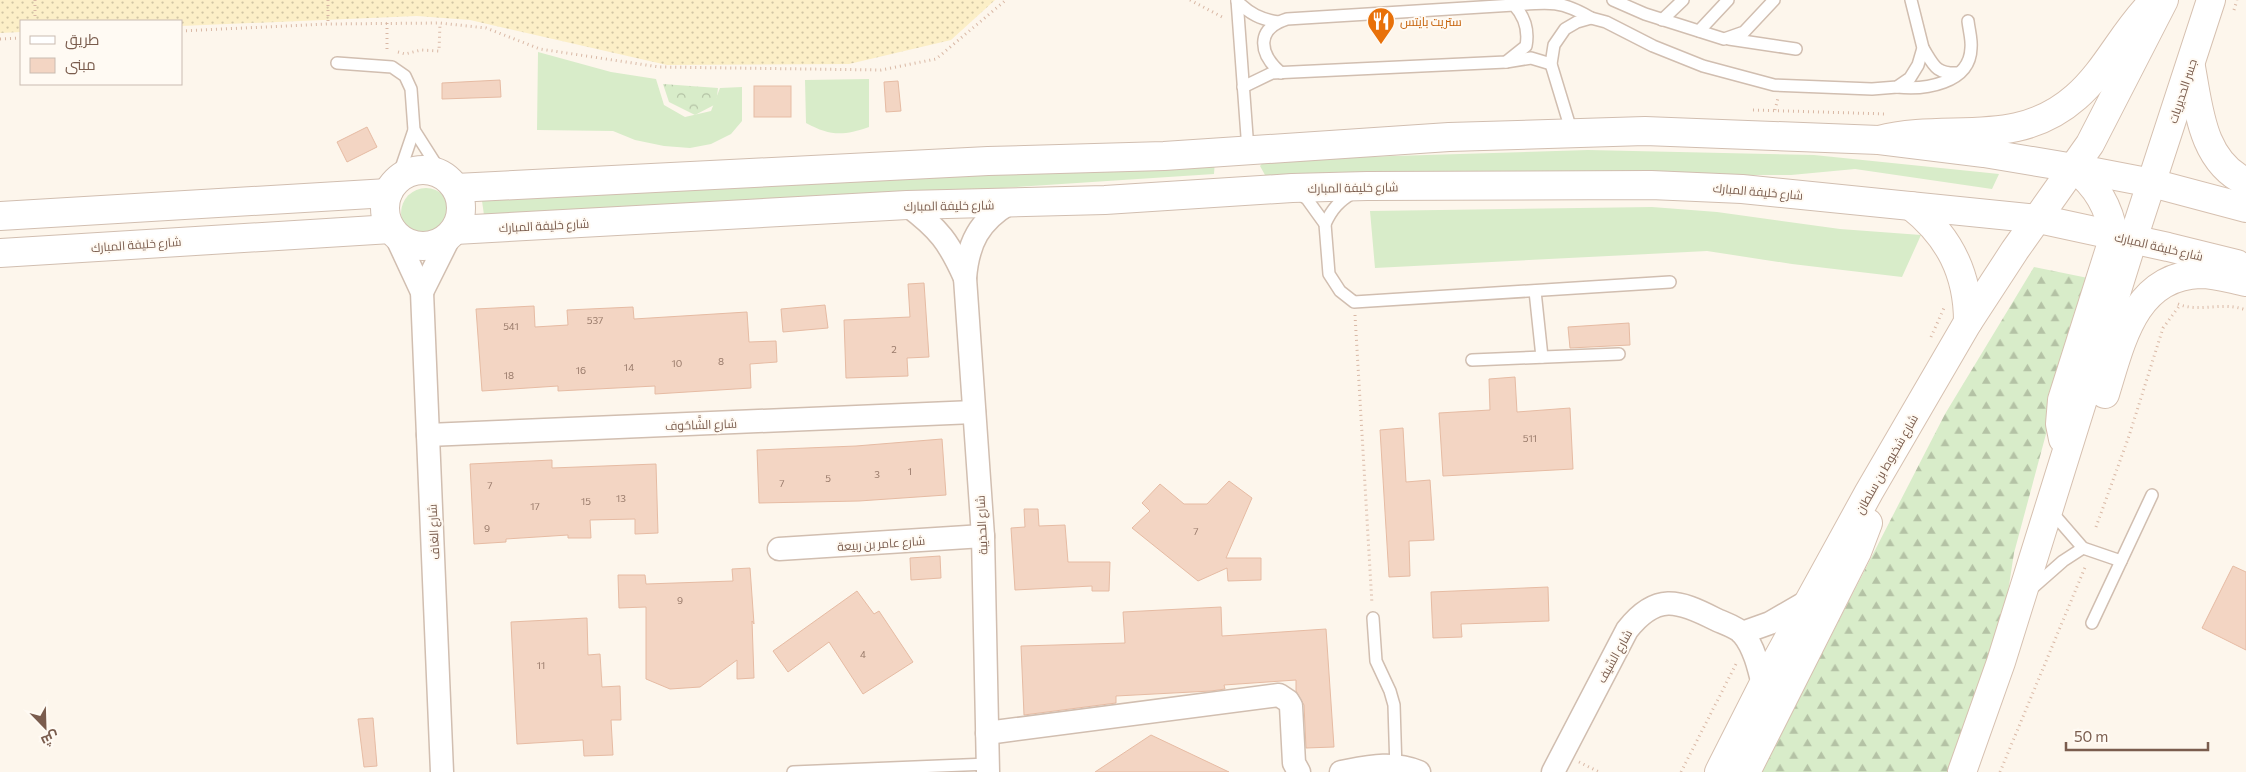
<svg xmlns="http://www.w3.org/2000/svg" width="2246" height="772" viewBox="0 0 2246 772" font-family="Commissioner,Cairo,sans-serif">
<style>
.grass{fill:#d8ecc9}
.forest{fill:url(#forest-firs)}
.sand{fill:url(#sand-dots)}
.park{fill:url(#park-crowns)}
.building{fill:#f3d5c3;stroke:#e6bba3}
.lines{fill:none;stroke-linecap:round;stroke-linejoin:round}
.service-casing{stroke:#d1beb0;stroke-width:14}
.minor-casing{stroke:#d1beb0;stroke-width:25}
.tertiary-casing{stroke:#d1beb0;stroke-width:30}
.secondary-casing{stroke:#d6c0b0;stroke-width:30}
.path{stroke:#d9b8a5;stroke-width:3;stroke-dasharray:1 4;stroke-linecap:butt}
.service{stroke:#fff;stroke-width:11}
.minor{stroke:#fff;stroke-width:22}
.tertiary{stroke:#fff;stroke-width:28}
.secondary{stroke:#fff;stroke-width:28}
.labels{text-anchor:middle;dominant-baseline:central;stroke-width:4;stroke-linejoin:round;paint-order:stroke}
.number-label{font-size:10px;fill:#987a6a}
.food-label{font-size:12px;fill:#c56008;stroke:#fffaf3;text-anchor:start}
.street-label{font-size:12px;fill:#7a5c4d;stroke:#fffaf3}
</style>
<defs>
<pattern id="forest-firs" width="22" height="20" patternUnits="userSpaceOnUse" patternTransform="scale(1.25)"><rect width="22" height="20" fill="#d8ecc9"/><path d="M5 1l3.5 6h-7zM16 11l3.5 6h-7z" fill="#b4c2a5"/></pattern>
<pattern id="sand-dots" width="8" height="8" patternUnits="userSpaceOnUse" patternTransform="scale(1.25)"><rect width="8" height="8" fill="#fcefc7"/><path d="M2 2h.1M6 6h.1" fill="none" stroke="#d1c5a4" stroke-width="1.8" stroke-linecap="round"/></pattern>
<pattern id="park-crowns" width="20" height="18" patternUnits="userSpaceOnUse" patternTransform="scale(1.25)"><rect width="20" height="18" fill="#d8ecc9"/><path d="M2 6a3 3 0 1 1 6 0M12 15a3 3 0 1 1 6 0" fill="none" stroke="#b4c2a5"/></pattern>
</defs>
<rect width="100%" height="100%" fill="#fdf6ec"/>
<g class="grass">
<polygon points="538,52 611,72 656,79 664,105 685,117 711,111 720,88 742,87 742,121 731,134 711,144 690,148 664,146 635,140 613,131 537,130"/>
<path d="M869,79V127C843,136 830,136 806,123L805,80Z"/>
<polygon points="1588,150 1814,155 1999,174 1992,189 1855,169 1791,175 1265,175 1260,166 1265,160"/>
<polygon points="1215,160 1214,174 485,222 482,201"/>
<circle cx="426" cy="213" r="25"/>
<polygon points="1652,207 1717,212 1840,229 1921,235 1902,277 1792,264 1707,251 1375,268 1370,211"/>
</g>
<polygon class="forest" points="2034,267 2088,278 2014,553 2004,618 1947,772 1761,772 1945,414"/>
<polygon class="sand" points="0,0 995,0 951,40 849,64 667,65 470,20 417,16 181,26 181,21 21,21 21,32 0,33"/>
<polygon class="park" points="663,84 718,88 716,104 695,115 669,102"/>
<g class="building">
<polygon points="500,80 501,97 442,99 442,83"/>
<polygon points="898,81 901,111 886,112 884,82"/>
<rect x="754" y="86" width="37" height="31"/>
<polygon points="367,127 377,147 347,162 337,142"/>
<polygon points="924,283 929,357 907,358 908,376 846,378 844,320 910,317 908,284"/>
<polygon points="825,305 828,328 783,332 781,309"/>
<polygon points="534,306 535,327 568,325 567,310 633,307 634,319 747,312 749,342 776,341 777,362 750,364 751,388 655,394 655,386 558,391 558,386 482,391 476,309"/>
<polygon points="1629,323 1630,345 1570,348 1568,327"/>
<polygon points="1515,377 1517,412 1570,408 1573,469 1443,476 1439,413 1490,410 1489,379"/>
<polygon points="1403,428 1406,482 1430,480 1434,540 1409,541 1410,576 1389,577 1380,430"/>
<polygon points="942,439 946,495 859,501 759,503 757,450 856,446"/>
<polygon points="552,460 552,468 656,464 658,533 635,534 635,519 590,520 591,538 568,538 568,535 506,539 506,542 474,544 470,464"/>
<polygon points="1229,481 1252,498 1226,558 1261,558 1261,580 1228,581 1227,568 1198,581 1132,528 1150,511 1142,503 1160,484 1184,504 1207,504"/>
<polygon points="1024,509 1038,509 1039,526 1065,525 1068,562 1110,562 1109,591 1092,591 1092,586 1015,590 1011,528 1025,527"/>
<polygon points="940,556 941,578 911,580 910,558"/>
<polygon points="2233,566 2246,572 2246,650 2202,628"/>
<polygon points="750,568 754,624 752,621 754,678 737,679 737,660 700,687 670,689 646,679 646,607 619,608 618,575 645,575 646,584 733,581 732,569"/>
<polygon points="1548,587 1549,621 1461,624 1462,637 1433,638 1431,592"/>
<polygon points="857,591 874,614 879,611 913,662 863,694 829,642 788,672 773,651"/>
<polygon points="1221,607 1222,636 1326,629 1334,747 1306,748 1304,705 1296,691 1296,680 1224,685 1225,689 1211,691 1116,696 1116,703 1024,715 1021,646 1125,643 1123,612"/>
<polygon points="587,618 588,655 600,654 602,687 620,686 621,720 611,720 613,755 584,756 583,740 517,744 511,622"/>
<polygon points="373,718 377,766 364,767 358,719"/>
<polygon points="1151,735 1229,772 1095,772"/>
</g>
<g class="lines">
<g class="service-casing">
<g id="service">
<polyline points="1237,0 1248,150"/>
<polyline points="1613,0 1645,14 1724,39 1744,32 1774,0"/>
<path d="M1237,1C1250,14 1260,19 1278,22"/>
<path d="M1514,5C1548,2 1561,0 1591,18"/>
<polyline points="1662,20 1683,0"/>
<polyline points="1699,31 1728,0"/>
<polyline points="1729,39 1796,49"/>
<path d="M1923,48C1934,66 1936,74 1958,73"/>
<polyline points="337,63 392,67 405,76 411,89 414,130 397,180"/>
<path d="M1281,73C1259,54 1255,29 1287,19L1514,5C1525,17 1529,30 1526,46L1506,62"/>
<polyline points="1243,87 1272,73 1506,62 1531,58 1551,64"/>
<path d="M1897,87C1924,90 1970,84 1971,48C1972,40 1969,30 1968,21"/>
<polyline points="414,130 442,174"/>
<polyline points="1572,133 1551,64 1554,45 1565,29 1577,22 1591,18 1606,22 1653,46 1703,66 1774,85 1872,89 1897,87 1910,78 1918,65 1923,48 1911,0"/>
<polyline points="1297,192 1307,199 1325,224 1329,274 1340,291 1354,302 1670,282"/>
<path d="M1325,224C1332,209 1339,201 1353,193"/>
<polyline points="1535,291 1542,357"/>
<polyline points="1472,360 1619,354"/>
<polyline points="2050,510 2083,548 2121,561"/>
<polyline points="2030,590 2063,561 2083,548"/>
<polyline points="1373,618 1376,661 1390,691 1394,705 1396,770"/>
<polyline points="2092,623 2152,495"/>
<polyline points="793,772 988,764"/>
</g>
</g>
<g class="minor-casing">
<g id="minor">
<path d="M907,205C939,229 949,242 965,278"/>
<polyline points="395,234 422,292 442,772"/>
<polyline points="422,292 450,236"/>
<polyline points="428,435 974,412"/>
<polyline points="779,549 983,536"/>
<polyline points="1742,633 1770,623 1808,601"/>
<polyline points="987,733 1279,695 1288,701 1291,706 1294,763 1299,772"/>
<path d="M988,772L983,536L965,278C968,243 979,221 1010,203"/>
<path d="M1341,772C1368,767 1392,761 1419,772"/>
<path d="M1553,772L1627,630C1656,593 1678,600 1715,619C1723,623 1737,627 1743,634C1754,647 1759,668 1763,685"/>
</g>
</g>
<g class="tertiary-casing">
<g id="tertiary">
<circle cx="423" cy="208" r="38"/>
<polyline points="456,188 988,161 1164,156 1449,137 1645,131 1879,140 1984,153 2074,168"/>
<polyline points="0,216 388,193"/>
<polyline points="455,230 907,205 1105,200 1292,188 1367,186 1651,185 1742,189 2039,219"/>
<polyline points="0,253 391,229"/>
</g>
</g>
<g class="secondary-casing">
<g id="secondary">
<path d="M2191,67C2199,110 2202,161 2246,182"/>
<path d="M1879,140C1949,122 2016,150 2076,97C2106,71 2123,32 2151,4"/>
<polyline points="2074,168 2152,183 2246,208"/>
<path d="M1911,206C1949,236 1968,273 1968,322"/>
<polyline points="2039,219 2168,247 2237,264"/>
<path d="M2105,394C2121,343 2134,276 2200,274C2216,274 2231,279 2246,282"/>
<path d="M2063,439L2060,424L2062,400L2114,236C2109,207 2097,186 2074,168"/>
<polyline points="1719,772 1763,685 1869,492 1968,322 2015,250 2090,144 2164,0"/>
<polyline points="1746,772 1857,552 1868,523"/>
<polyline points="1962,772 2001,662 2133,239 2211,0"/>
</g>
</g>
<g class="path">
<polyline points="35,0 35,21"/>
<polyline points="328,0 328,24"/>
<polyline points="1190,0 1224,18"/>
<polyline points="2234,10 2237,0"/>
<polyline points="387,23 387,49"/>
<polyline points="181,31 328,24 440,23 486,28 540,49 659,67 881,70 936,59 1006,0"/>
<polyline points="0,39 21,38"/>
<polyline points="398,52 405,54 421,50 439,51 440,23"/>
<polyline points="1753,110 1887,114"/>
<polyline points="1775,110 1778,98"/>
<path d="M2178,304C2200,313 2222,301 2246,310"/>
<polyline points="1355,315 1372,604"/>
<polyline points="1931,337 1944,308"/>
<polyline points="2096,527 2129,436 2163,328 2180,305"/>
<polyline points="1579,762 1599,772"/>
<polyline points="1681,772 1736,664"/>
<polyline points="2000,772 2086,565"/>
</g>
<use href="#service" class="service"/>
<use href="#minor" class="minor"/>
<use href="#tertiary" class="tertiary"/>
<use href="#secondary" class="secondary"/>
</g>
<defs>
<g id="restaurant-pin" transform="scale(1.4375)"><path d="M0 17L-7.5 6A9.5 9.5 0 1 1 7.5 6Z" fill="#e8710a" stroke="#fffaf3"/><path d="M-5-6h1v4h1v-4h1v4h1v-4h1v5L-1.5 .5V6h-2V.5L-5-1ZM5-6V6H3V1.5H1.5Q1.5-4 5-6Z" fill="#fff"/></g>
</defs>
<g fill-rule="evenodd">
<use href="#restaurant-pin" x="1381" y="21"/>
</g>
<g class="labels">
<g class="number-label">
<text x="595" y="320">537</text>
<text x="511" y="326">541</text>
<text x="894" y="349">2</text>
<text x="721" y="361">8</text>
<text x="677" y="363">10</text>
<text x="629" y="367">14</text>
<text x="581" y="370">16</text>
<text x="509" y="375">18</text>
<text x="1530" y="438">511</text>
<text x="910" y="471">1</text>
<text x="877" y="474">3</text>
<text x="828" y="478">5</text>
<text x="782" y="483">7</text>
<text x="490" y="485">7</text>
<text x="621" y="498">13</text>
<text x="586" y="501">15</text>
<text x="535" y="506">17</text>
<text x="487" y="528">9</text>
<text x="1196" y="531">7</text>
<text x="680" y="600">9</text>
<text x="863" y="654">4</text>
<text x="541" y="665">11</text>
</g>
<g class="food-label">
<text x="1400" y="21">ستريت بايتس</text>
</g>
<g class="street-label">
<text transform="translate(2182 91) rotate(-72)">جسر الحديريات</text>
<text transform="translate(1353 187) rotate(-1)">شارع خليفة المبارك</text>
<text transform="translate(1758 191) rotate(5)">شارع خليفة المبارك</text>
<text transform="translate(949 205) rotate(-1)">شارع خليفة المبارك</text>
<text transform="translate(544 225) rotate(-3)">شارع خليفة المبارك</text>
<text transform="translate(136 244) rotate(-4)">شارع خليفة المبارك</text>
<text transform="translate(2159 246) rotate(13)">شارع خليفة المبارك</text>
<text transform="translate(701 424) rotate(-2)">شارع الشَّاحُوف</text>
<text transform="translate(1886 464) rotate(-60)">شارع شخبوط بن سلطان</text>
<text transform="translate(981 525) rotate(-93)">شارع الحدَيبة</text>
<text transform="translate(433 532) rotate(-93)">شارع الغاف</text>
<text transform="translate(881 543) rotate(-4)">شارع عامر بن ربيعة</text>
<text transform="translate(1614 656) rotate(-61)">شارع السِّيف</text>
</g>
</g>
<rect x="20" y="20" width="162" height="65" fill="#fffaf3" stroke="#cabbb1"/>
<rect x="30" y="36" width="25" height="8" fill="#ffffff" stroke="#cabbb1"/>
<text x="65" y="45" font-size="15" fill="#7a5c4d">طريق</text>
<rect x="30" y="58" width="25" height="15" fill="#f3d5c3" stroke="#cabbb1"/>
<text x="65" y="70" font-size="15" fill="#7a5c4d">مبنى</text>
<g transform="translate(45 727) rotate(157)" stroke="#fffaf3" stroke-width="4" paint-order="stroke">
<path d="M0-4L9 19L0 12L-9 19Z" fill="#7a5c4d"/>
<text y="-8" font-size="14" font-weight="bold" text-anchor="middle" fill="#7a5c4d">ش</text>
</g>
<path d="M2066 742v8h142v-8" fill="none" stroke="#7a5c4d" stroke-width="2.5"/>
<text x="2074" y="742" font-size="15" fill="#7a5c4d" stroke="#fffaf3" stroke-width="4" paint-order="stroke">50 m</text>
</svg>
